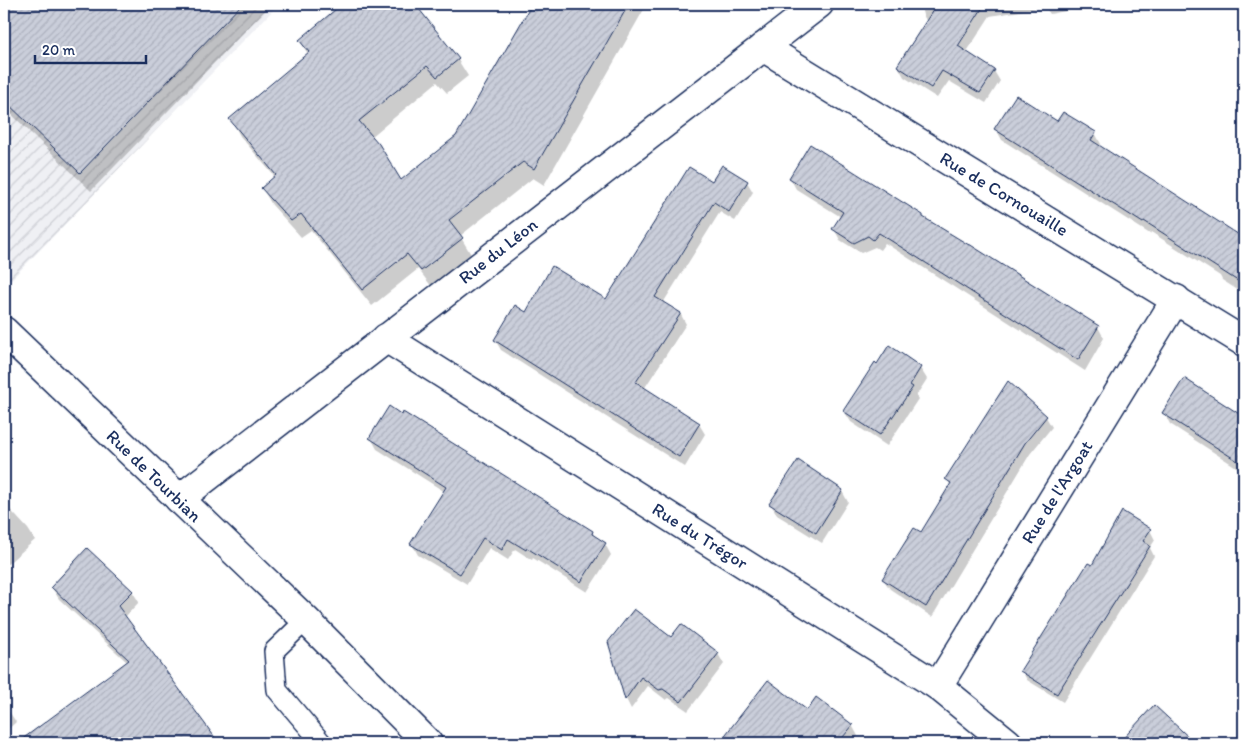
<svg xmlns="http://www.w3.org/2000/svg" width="1248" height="747" viewBox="0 0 1248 747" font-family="Itim,sans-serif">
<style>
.industrial{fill:url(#industrial-furrows)}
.shadow{fill:#0003}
.building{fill:url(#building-hatch);stroke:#1b2f5e}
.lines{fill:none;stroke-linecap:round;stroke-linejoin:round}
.lane-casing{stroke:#1b2f5e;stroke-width:22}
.street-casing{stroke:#1b2f5e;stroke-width:31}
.secondary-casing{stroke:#1b2f5e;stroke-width:31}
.lane{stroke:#fff;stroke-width:19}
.street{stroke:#fff;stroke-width:28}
.secondary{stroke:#fff;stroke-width:28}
.labels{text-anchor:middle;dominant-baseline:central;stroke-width:4.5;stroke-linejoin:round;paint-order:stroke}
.street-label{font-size:18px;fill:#1b2f5e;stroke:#fff}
</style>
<defs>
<pattern id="industrial-furrows" width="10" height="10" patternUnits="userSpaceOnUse" patternTransform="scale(1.25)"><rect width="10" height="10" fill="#eff0f4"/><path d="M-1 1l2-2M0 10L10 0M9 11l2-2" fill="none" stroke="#ccced4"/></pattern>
<pattern id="building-hatch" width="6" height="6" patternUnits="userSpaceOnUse" patternTransform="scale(1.25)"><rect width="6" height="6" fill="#caceda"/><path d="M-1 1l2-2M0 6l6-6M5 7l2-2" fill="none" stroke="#adb1be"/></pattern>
</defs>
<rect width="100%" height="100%" fill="#fff"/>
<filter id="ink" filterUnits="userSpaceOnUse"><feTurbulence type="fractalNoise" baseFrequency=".02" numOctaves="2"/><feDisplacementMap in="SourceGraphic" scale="10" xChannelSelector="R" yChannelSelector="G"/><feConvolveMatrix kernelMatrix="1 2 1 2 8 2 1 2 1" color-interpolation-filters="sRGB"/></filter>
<g filter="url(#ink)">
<polygon class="industrial" points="4,4 279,4 4,287"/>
<g class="shadow">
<polygon points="4,4 271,4 91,191 4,107"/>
<polygon points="344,4 414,4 458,60 468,76 447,93 437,82 371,137 401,181 457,137 533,4 647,4 544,185 533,178 460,236 472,256 432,287 418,269 372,306 311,230 301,237 272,205 262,188 275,177 240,136 231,119 308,54 300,41"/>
<polygon points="920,4 1101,4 1050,14 1045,7 990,16 966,53 994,71 1000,81 986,103 949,81 937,98 904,77 898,66 927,22 923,15"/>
<polygon points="1058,122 1095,133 1101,144 1099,147 1238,236 1244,226 1244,294 1222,280 1220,276 1151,232 1150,234 1002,140 996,129"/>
<polygon points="790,178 924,219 1098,327 1104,338 1085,371 885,243 880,250 875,247 861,253 840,240 834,229 841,217 796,189"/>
<polygon points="747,182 753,192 735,221 720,212 663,303 680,313 686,324 644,389 699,424 705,434 685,467 501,350 495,340 527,314 606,301 712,183"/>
<polygon points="920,368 927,379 916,396 918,399 887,446 851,422 844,411"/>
<polygon points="1184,380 1244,418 1244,472 1170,424 1164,413"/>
<polygon points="1046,417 1052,427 1030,454 932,617 890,589 883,579 922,534 951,486 947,479"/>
<polygon points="371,438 592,532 596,538 605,544 611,555 587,592 533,558 532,560 515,549 508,560 489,548 467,584 418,555 412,544 445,492 377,449"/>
<polygon points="1244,477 1244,491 1240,484"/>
<polygon points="842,491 848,502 822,543 777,515 771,504"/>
<polygon points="4,503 28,529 35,540 4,567"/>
<polygon points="1150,530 1155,540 1150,548 1154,556 1063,702 1027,680 1022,671 1092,567"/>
<polygon points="52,588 132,591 139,602 125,617 217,743 36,743 31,734 128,663 59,599"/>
<polygon points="672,639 718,654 724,664 688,711 669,698 666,700 648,686 631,709 626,699 609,642"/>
<polygon points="4,704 16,722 4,733"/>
<polygon points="1154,707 1193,743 1122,743"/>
<polygon points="807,711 852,725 858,736 852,743 737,743 735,742"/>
</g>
<g class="building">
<polygon points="4,4 242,4 80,173 4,100"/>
<polygon points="342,4 415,4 459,59 437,77 427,66 359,121 379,144 401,180 456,136 532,4 629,4 534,169 523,162 449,220 463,238 421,271 407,254 362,290 301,214 291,221 261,188 276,175 229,119 309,52 299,40"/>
<polygon points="937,4 985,4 958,46 995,70 980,93 942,71 931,88 897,66"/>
<polygon points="1016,95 1057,121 1063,112 1096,132 1091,140 1244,238 1244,285 1144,221 1143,223 994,129"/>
<polygon points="810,144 923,215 923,217 969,245 969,244 1099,326 1078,360 879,233 873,240 868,236 854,243 832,229 843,212 789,178"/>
<polygon points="722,165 748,181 729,212 714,202 655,297 681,313 636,382 700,423 679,457 494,340 515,305 526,312 552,266 606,299 689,167 712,181"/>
<polygon points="889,345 921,367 910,385 913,387 880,435 843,411 875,362 877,364"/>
<polygon points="1184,378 1244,417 1244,465 1162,413"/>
<polygon points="1008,381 1047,416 1025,443 926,607 882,579 914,528 921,532 951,483 945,479"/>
<polygon points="389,406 402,415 403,412 593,531 592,534 606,543 581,582 527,548 526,550 508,539 502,550 483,538 460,574 410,544 446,487 369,438"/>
<polygon points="798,460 843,490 816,533 769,504"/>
<polygon points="1122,511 1151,529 1143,541 1150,546 1057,694 1020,671 1088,563 1092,565"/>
<polygon points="87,548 133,591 118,606 219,743 17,743 129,660 51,587"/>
<polygon points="634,609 671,637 681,624 719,653 681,702 663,689 659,690 641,677 625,700 608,642"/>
<polygon points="768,680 807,710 816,697 853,725 838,743 719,743"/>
<polygon points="1154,705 1195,743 1119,743"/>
</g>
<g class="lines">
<g class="lane-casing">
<polyline id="lane" points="306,620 274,651 277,690 322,743"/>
</g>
<g class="street-casing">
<g id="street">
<polyline points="763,47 1244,342"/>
<polyline points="386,338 938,686 1008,743"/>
<polyline points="179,499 819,4"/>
<polyline points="938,686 1176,299"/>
</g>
</g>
<g class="secondary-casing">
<polyline id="secondary" points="4,331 306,620 428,743"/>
</g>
<use href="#lane" class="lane"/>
<use href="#street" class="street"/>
<use href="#secondary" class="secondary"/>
</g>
</g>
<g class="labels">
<g class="street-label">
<text transform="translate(1004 194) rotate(31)">Rue de Cornouaille</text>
<text transform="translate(498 251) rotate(-38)">Rue du Léon</text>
<text transform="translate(154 476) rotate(44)">Rue de Tourbian</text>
<text transform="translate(1057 492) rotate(-58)">Rue de l'Argoat</text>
<text transform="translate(700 536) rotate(32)">Rue du Trégor</text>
</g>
</g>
<rect width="1248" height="747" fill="none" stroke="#fff" stroke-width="20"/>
<rect x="10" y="10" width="1228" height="727" fill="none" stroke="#1b2f5e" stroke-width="2" filter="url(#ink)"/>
<path d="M35 55v8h111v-8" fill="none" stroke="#1b2f5e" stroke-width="2.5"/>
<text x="42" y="55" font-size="15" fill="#1b2f5e" stroke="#ffffff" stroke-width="4" paint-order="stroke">20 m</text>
</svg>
